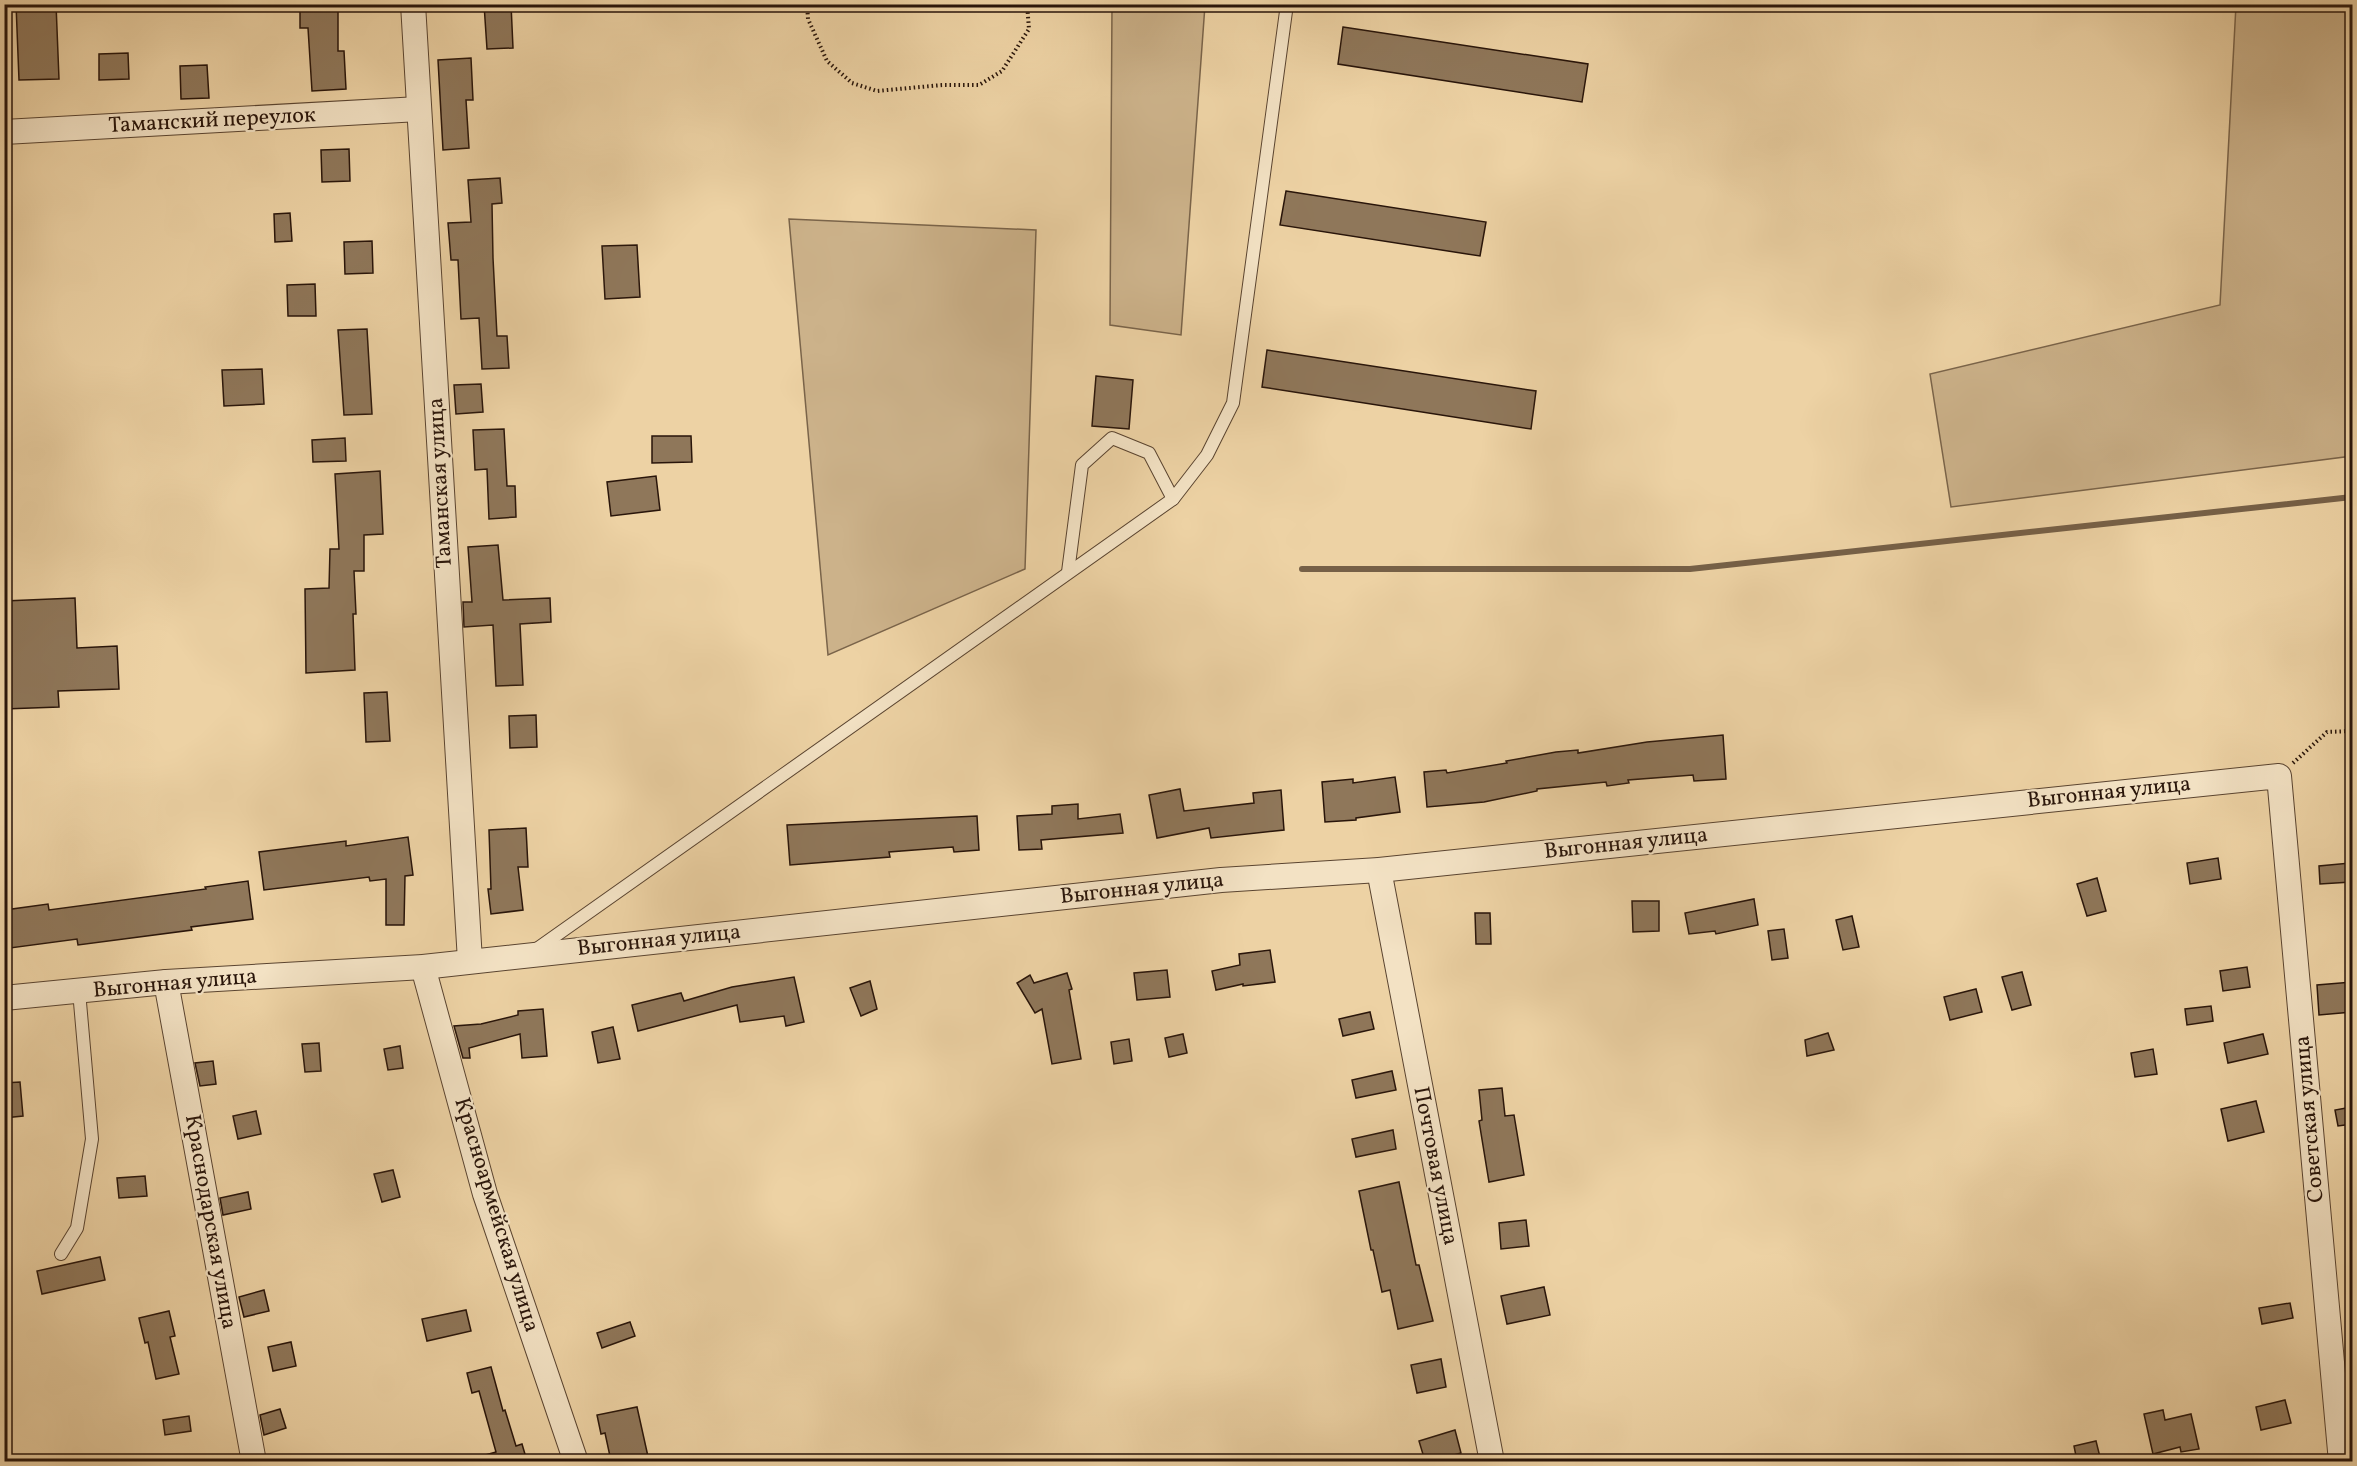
<svg xmlns="http://www.w3.org/2000/svg" width="2357" height="1466" viewBox="0 0 2357 1466" font-family="Vollkorn,serif">
<style>
.green{fill:#ccb28a;stroke:#7a644a;stroke-width:1.5}
.lines{fill:none;stroke-linecap:round;stroke-linejoin:round}
.stream{stroke:#766047;stroke-width:6}
.building{fill:#8f775a;stroke:#29150a;stroke-width:1.5}
.lane-casing{stroke:#5a4430;stroke-width:14}
.street-casing{stroke:#5a4430;stroke-width:26}
.path{stroke:#29150a;stroke-width:4;stroke-dasharray:1.5 3;stroke-linecap:butt}
.lane{stroke:#f3e2c4;stroke-width:12}
.street{stroke:#f3e2c4;stroke-width:24}
.labels{text-anchor:middle;dominant-baseline:central;stroke-width:4.5;stroke-linejoin:round;paint-order:stroke}
.street-label{font-size:22px;fill:#29150a;stroke:#f3e2c4}
</style>
<rect width="100%" height="100%" fill="#edd2a4"/>
<filter id="stains"><feTurbulence type="fractalNoise" baseFrequency=".00333" numOctaves="4"/><feColorMatrix values="0 0 0 0 .2 0 0 0 0 .09 0 0 0 0 .02 0 0 0 .5 -.17"/></filter>
<radialGradient id="worn" r=".72"><stop offset=".6" stop-color="#630" stop-opacity="0"/><stop offset="1" stop-color="#630" stop-opacity=".3"/></radialGradient>
<g class="green">
<polygon points="1201,4 1205,5 1181,335 1110,325 1112,5"/>
<polygon points="2236,5 2352,5 2352,456 1951,507 1930,374 2220,305"/>
<polygon points="789,219 1036,230 1025,569 828,655"/>
</g>
<g class="lines">
<polyline class="stream" points="1302,569 1690,569 2352,497"/>
</g>
<g class="building">
<polygon points="16,4 56,4 59,79 19,80"/>
<polygon points="321,4 338,4 338,51 344,51 346,89 312,91 308,28 300,28 300,5"/>
<polygon points="484,4 511,4 513,48 487,49"/>
<polygon points="1343,27 1588,64 1582,102 1338,64"/>
<polygon points="128,53 129,79 99,80 99,54"/>
<polygon points="471,58 473,100 466,100 469,148 443,150 438,60"/>
<polygon points="207,65 209,98 181,99 180,66"/>
<polygon points="349,149 350,181 322,182 321,150"/>
<polygon points="500,178 502,203 492,204 493,258 497,336 507,336 509,368 482,369 479,318 461,319 458,260 451,260 448,223 471,222 468,180"/>
<polygon points="1286,191 1486,222 1480,256 1280,225"/>
<polygon points="290,213 292,241 275,242 274,214"/>
<polygon points="372,241 373,273 345,274 344,242"/>
<polygon points="637,245 640,297 605,299 602,246"/>
<polygon points="315,284 316,316 288,316 287,285"/>
<polygon points="367,329 372,414 344,415 338,330"/>
<polygon points="1267,350 1536,391 1531,429 1262,387"/>
<polygon points="262,369 264,404 224,406 222,370"/>
<polygon points="1096,376 1133,380 1129,429 1092,426"/>
<polygon points="481,384 483,412 456,414 454,385"/>
<polygon points="504,429 507,486 515,486 516,517 489,519 487,469 475,470 473,430"/>
<polygon points="652,436 691,436 692,462 652,463"/>
<polygon points="345,438 346,461 313,462 312,440"/>
<polygon points="380,471 383,534 364,535 364,571 354,571 356,614 353,614 355,670 306,673 305,589 329,588 330,549 339,549 335,474"/>
<polygon points="656,476 660,510 611,516 607,482"/>
<polygon points="498,545 503,600 550,598 551,622 520,624 523,685 496,686 493,625 464,627 463,602 472,602 468,547"/>
<polygon points="75,598 77,648 117,646 119,689 58,691 59,707 4,709 4,601"/>
<polygon points="387,692 390,741 366,742 364,693"/>
<polygon points="536,715 537,747 510,748 509,716"/>
<polygon points="1723,735 1726,779 1694,781 1693,775 1628,780 1629,783 1607,786 1606,782 1537,789 1537,791 1484,802 1427,807 1424,772 1446,770 1447,773 1507,763 1506,761 1556,752 1578,750 1578,753 1647,742"/>
<polygon points="1395,777 1400,812 1356,818 1356,820 1325,822 1322,782 1353,779 1353,783"/>
<polygon points="1180,789 1184,811 1254,803 1253,793 1281,790 1284,830 1211,838 1209,828 1157,838 1149,795"/>
<polygon points="1078,804 1078,819 1120,814 1123,833 1041,840 1042,849 1019,850 1017,816 1052,814 1052,806"/>
<polygon points="977,816 979,850 954,852 953,847 889,852 890,857 790,865 787,825"/>
<polygon points="526,828 528,867 518,867 523,910 491,914 488,889 491,889 489,830"/>
<polygon points="408,837 413,875 405,876 404,925 386,925 386,879 370,881 369,877 264,890 259,852 346,841 346,846"/>
<polygon points="2218,858 2221,879 2190,884 2187,863"/>
<polygon points="2350,863 2351,882 2320,884 2319,866"/>
<polygon points="2097,878 2106,911 2087,916 2077,884"/>
<polygon points="248,881 253,919 191,927 192,930 78,945 77,939 10,948 5,910 48,904 49,910 206,889 205,887"/>
<polygon points="1754,899 1758,925 1716,934 1715,931 1689,934 1685,913"/>
<polygon points="1632,901 1659,901 1659,931 1633,932"/>
<polygon points="1475,913 1490,913 1491,944 1476,944"/>
<polygon points="1852,916 1859,947 1843,950 1836,920"/>
<polygon points="1784,929 1788,958 1772,960 1768,931"/>
<polygon points="1270,950 1275,982 1243,986 1243,984 1216,990 1212,971 1240,965 1239,954"/>
<polygon points="2247,967 2250,987 2223,991 2220,971"/>
<polygon points="1167,970 1170,997 1137,1000 1134,973"/>
<polygon points="2022,972 2031,1005 2012,1010 2002,977"/>
<polygon points="1067,973 1072,989 1069,990 1081,1059 1052,1064 1042,1009 1035,1013 1017,983 1030,975 1034,983"/>
<polygon points="794,977 804,1022 786,1026 784,1016 740,1022 737,1005 638,1031 632,1005 681,993 684,1001 732,987"/>
<polygon points="870,981 877,1009 861,1016 850,988"/>
<polygon points="2352,982 2352,1012 2319,1015 2317,985"/>
<polygon points="1976,989 1982,1012 1950,1020 1944,997"/>
<polygon points="2211,1006 2213,1021 2187,1025 2185,1009"/>
<polygon points="543,1009 547,1056 522,1058 520,1034 469,1048 470,1058 463,1058 454,1026 481,1024 518,1015 518,1011"/>
<polygon points="1370,1012 1374,1029 1343,1036 1339,1019"/>
<polygon points="613,1027 620,1059 598,1063 592,1032"/>
<polygon points="1828,1033 1834,1050 1807,1056 1805,1040"/>
<polygon points="1183,1034 1187,1053 1169,1057 1165,1038"/>
<polygon points="2263,1034 2268,1054 2228,1063 2224,1043"/>
<polygon points="1129,1039 1132,1061 1114,1064 1111,1042"/>
<polygon points="319,1043 321,1071 305,1072 302,1044"/>
<polygon points="400,1046 403,1068 388,1070 384,1049"/>
<polygon points="2153,1049 2157,1074 2135,1077 2131,1053"/>
<polygon points="213,1061 216,1084 200,1086 195,1063"/>
<polygon points="1392,1071 1396,1090 1356,1098 1352,1080"/>
<polygon points="20,1082 23,1116 4,1118 4,1083"/>
<polygon points="1502,1088 1505,1116 1514,1115 1524,1175 1489,1182 1479,1121 1482,1120 1479,1090"/>
<polygon points="2256,1101 2264,1132 2228,1141 2221,1109"/>
<polygon points="2352,1107 2352,1124 2338,1126 2335,1110"/>
<polygon points="256,1111 261,1134 238,1139 233,1116"/>
<polygon points="1393,1130 1396,1149 1356,1157 1352,1139"/>
<polygon points="393,1170 400,1197 382,1202 374,1174"/>
<polygon points="145,1176 147,1196 119,1198 117,1178"/>
<polygon points="1399,1182 1416,1265 1419,1265 1433,1321 1398,1329 1390,1290 1382,1292 1373,1250 1371,1250 1359,1191"/>
<polygon points="248,1192 251,1209 223,1215 220,1198"/>
<polygon points="1526,1220 1529,1246 1501,1249 1499,1223"/>
<polygon points="100,1257 105,1280 42,1294 37,1271"/>
<polygon points="1544,1287 1550,1315 1507,1324 1501,1296"/>
<polygon points="264,1290 269,1311 244,1317 239,1297"/>
<polygon points="2290,1303 2293,1318 2262,1324 2259,1308"/>
<polygon points="466,1310 471,1331 427,1341 422,1319"/>
<polygon points="169,1311 175,1336 170,1337 179,1374 156,1379 148,1342 145,1343 139,1318"/>
<polygon points="630,1322 635,1336 602,1348 597,1333"/>
<polygon points="291,1342 296,1366 273,1371 268,1347"/>
<polygon points="1441,1359 1446,1387 1417,1393 1411,1365"/>
<polygon points="491,1367 503,1411 505,1410 516,1446 522,1444 527,1461 479,1461 478,1457 496,1452 479,1391 472,1393 467,1373"/>
<polygon points="2285,1400 2291,1423 2261,1430 2256,1407"/>
<polygon points="637,1407 649,1461 611,1461 605,1433 601,1434 597,1415"/>
<polygon points="280,1409 286,1428 264,1435 260,1415"/>
<polygon points="2163,1410 2165,1420 2191,1414 2199,1449 2181,1452 2180,1447 2153,1454 2144,1414"/>
<polygon points="189,1416 191,1431 165,1435 163,1420"/>
<polygon points="1455,1430 1461,1453 1433,1461 1425,1461 1419,1441"/>
<polygon points="2096,1441 2101,1461 2077,1461 2074,1446"/>
</g>
<g class="lines">
<g class="lane-casing">
<g id="lane">
<polyline points="1068,572 1082,465 1112,438 1149,453 1173,499"/>
<polyline points="534,951 1173,499 1207,455 1233,403 1287,4"/>
<polyline points="61,1254 77,1228 92,1139 79,991"/>
</g>
</g>
<g class="street-casing">
<g id="street">
<polyline points="413,4 470,961"/>
<polyline points="4,132 419,109"/>
<polyline points="1379,870 1492,1462"/>
<polyline points="423,967 485,1194 576,1462"/>
<polyline points="166,982 254,1462"/>
<polyline points="4,998 166,982 423,967 1221,880 1379,870 2279,776 2341,1462"/>
</g>
</g>
<g class="path">
<polyline points="807,4 808,19 827,61 852,83 877,91 942,85 979,85 1002,71 1029,29 1027,4"/>
<polyline points="2293,763 2327,732 2352,731"/>
</g>
<use href="#lane" class="lane"/>
<use href="#street" class="street"/>
</g>
<g class="labels">
<g class="street-label">
<text transform="translate(212 121) rotate(-3)">Таманский переулок</text>
<text transform="translate(441 483) rotate(-93)">Таманская улица</text>
<text transform="translate(2109 793) rotate(-6)">Выгонная улица</text>
<text transform="translate(1626 844) rotate(-6)">Выгонная улица</text>
<text transform="translate(1142 889) rotate(-6)">Выгонная улица</text>
<text transform="translate(659 941) rotate(-6)">Выгонная улица</text>
<text transform="translate(175 984) rotate(-5)">Выгонная улица</text>
<text transform="translate(2310 1119) rotate(-95)">Советская улица</text>
<text transform="translate(1435 1166) rotate(79)">Почтовая улица</text>
<text transform="translate(496 1215) rotate(73)">Красноармейская улица</text>
<text transform="translate(210 1222) rotate(80)">Краснодарская улица</text>
</g>
</g>
<rect width="2357" height="1466" fill="none" stroke="#edd2a4" stroke-width="24"/>
<rect x="6" y="6" width="2345" height="1454" fill="none" stroke="#29150a" stroke-width="3"/>
<rect x="12" y="12" width="2333" height="1442" fill="none" stroke="#29150a" stroke-width="1.5"/>
<rect width="100%" height="100%" filter="url(#stains)"/>
<rect width="100%" height="100%" fill="url(#worn)"/>
</svg>
